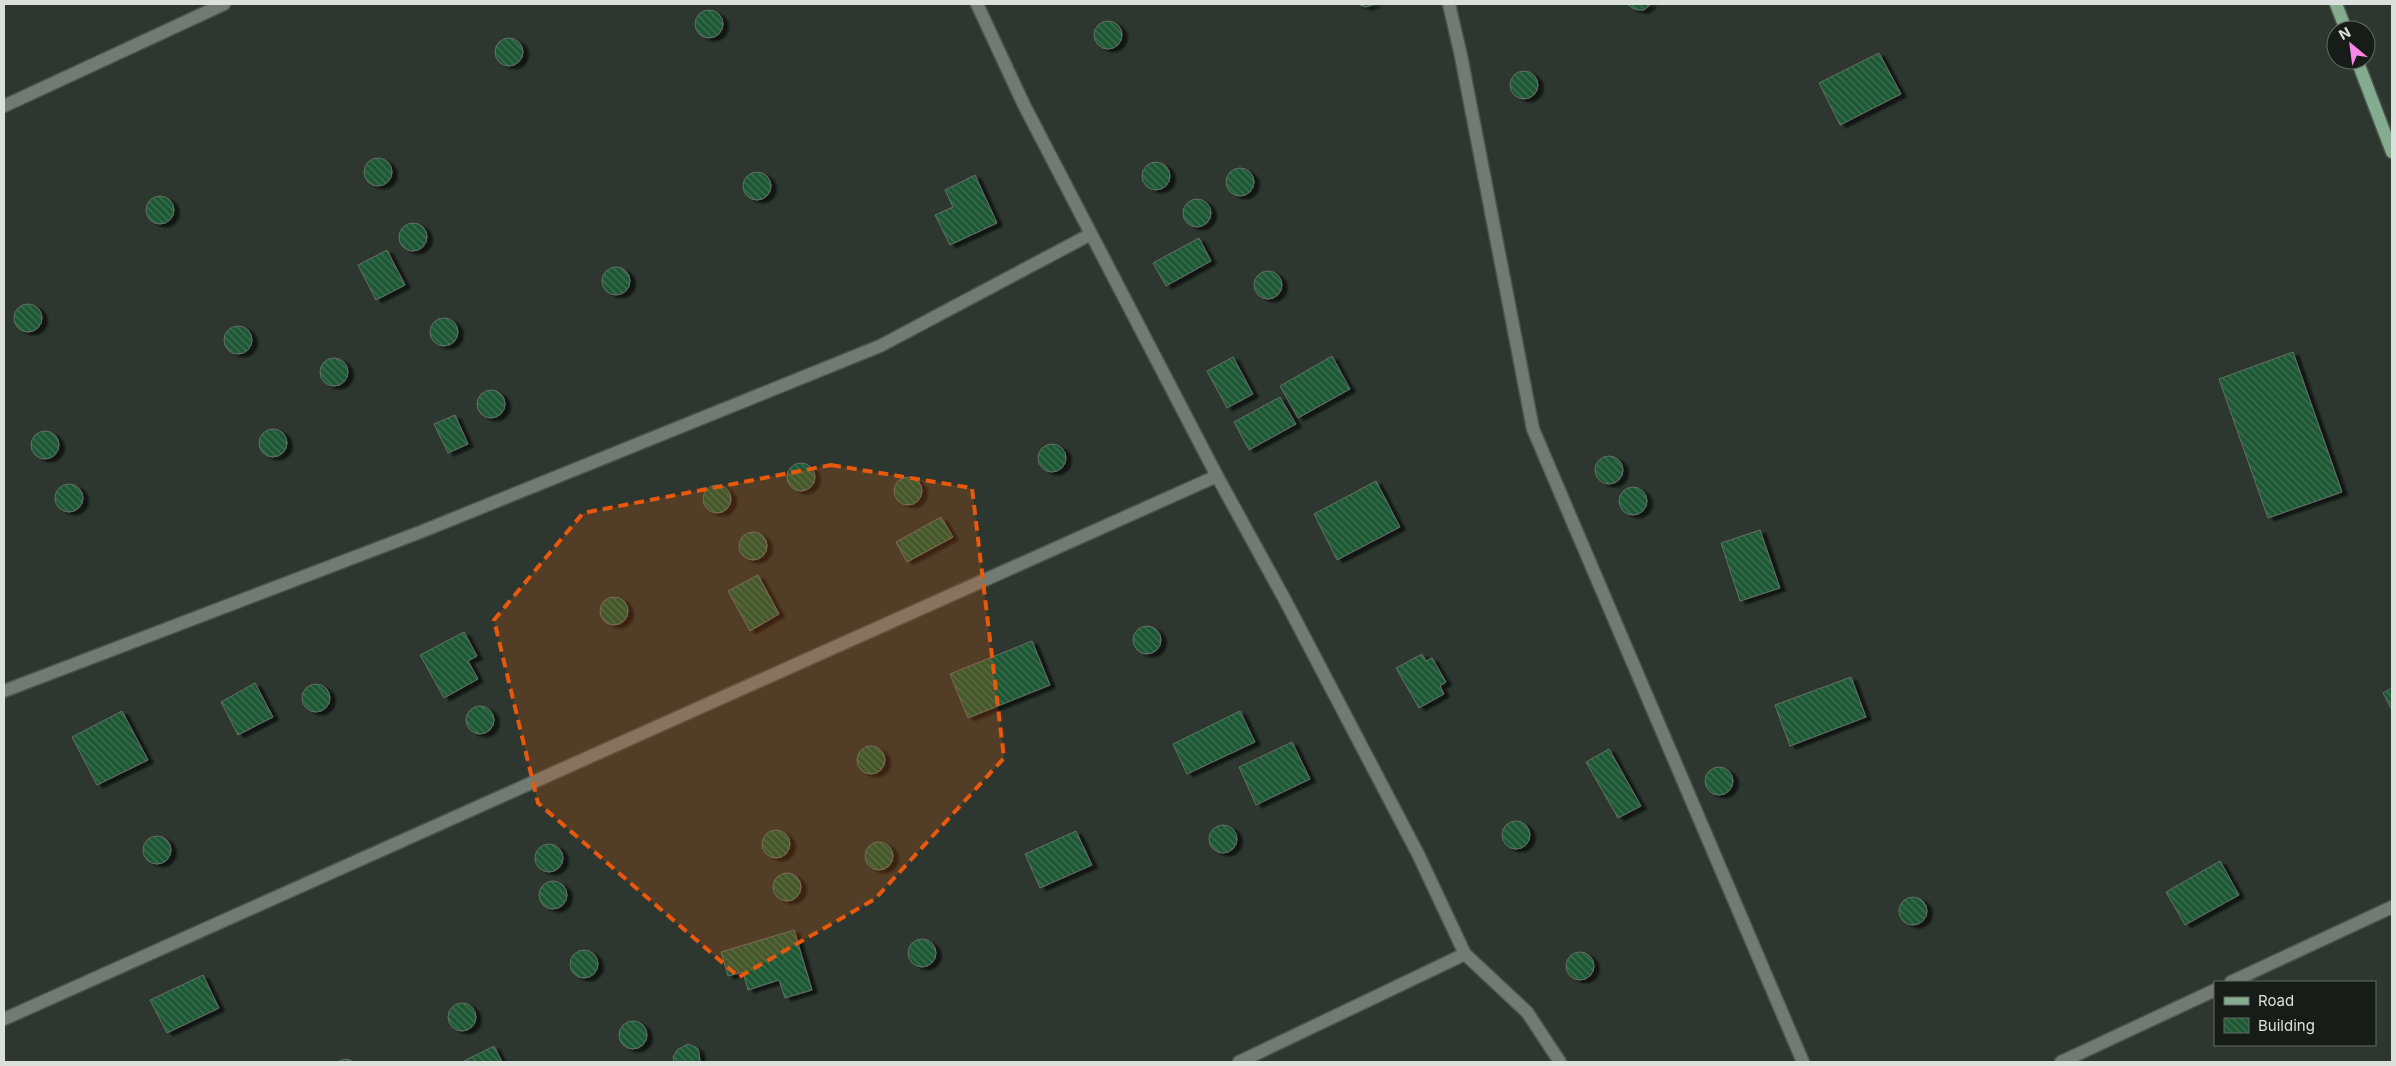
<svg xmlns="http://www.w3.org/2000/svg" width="2396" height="1066" viewBox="0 0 2396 1066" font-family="Inter,sans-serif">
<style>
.building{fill:url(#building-back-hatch);stroke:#666f68;filter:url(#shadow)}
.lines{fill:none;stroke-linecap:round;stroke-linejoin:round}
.minor-casing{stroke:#4c544e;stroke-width:15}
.major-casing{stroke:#4c544e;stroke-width:15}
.minor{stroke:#717b73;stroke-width:12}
.major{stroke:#84ad8f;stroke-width:12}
.marked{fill:#e8590c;fill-opacity:0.2;stroke:#e8590c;stroke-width:4;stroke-dasharray:10 6;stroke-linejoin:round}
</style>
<defs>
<pattern id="building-back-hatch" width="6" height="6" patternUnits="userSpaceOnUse" patternTransform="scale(1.25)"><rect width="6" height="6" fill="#1f5935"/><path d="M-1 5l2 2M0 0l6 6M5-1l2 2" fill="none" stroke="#3f7152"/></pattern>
<filter id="shadow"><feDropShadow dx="5.5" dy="3" stdDeviation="1" flood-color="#0009"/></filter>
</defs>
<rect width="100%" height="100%" fill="#2d362f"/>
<path class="building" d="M1357,4H1375L1366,7Z
M1627,4H1651L1644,10H1639L1634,9Z
M695 24a14 14 0 1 1 28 0a14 14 0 1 1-28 0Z
M1094 35a14 14 0 1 1 28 0a14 14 0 1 1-28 0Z
M495 52a14 14 0 1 1 28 0a14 14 0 1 1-28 0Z
M1879,53L1901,94L1840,125L1819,83Z
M1510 85a14 14 0 1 1 28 0a14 14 0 1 1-28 0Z
M364 172a14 14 0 1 1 28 0a14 14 0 1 1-28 0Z
M1142 176a14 14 0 1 1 28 0a14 14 0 1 1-28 0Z
M1226 182a14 14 0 1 1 28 0a14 14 0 1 1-28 0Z
M743 186a14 14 0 1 1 28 0a14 14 0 1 1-28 0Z
M975,175L997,223L950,245L935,215L953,207L945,190Z
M146 210a14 14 0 1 1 28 0a14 14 0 1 1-28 0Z
M1183 213a14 14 0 1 1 28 0a14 14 0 1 1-28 0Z
M399 237a14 14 0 1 1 28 0a14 14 0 1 1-28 0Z
M1199,238L1211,261L1166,286L1153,263Z
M387,250L405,285L376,300L358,265Z
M602 281a14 14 0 1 1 28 0a14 14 0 1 1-28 0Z
M1254 285a14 14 0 1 1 28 0a14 14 0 1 1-28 0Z
M14 318a14 14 0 1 1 28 0a14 14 0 1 1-28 0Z
M430 332a14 14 0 1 1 28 0a14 14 0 1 1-28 0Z
M224 340a14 14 0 1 1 28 0a14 14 0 1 1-28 0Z
M2293,352L2342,492L2268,518L2219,379Z
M1332,356L1350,389L1298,418L1280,386Z
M1233,357L1253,394L1227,408L1207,371Z
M320 372a14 14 0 1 1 28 0a14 14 0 1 1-28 0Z
M477 404a14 14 0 1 1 28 0a14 14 0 1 1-28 0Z
M1280,397L1296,424L1249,450L1234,422Z
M455,415L468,444L448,453L434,424Z
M259 443a14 14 0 1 1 28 0a14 14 0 1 1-28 0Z
M31 445a14 14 0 1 1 28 0a14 14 0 1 1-28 0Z
M1038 458a14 14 0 1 1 28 0a14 14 0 1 1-28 0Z
M1595 470a14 14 0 1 1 28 0a14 14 0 1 1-28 0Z
M787 477a14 14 0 1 1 28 0a14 14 0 1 1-28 0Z
M894 491a14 14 0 1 1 28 0a14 14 0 1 1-28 0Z
M1376,481L1400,527L1337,560L1314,514Z
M55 498a14 14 0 1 1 28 0a14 14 0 1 1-28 0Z
M703 499a14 14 0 1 1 28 0a14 14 0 1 1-28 0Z
M1619 501a14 14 0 1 1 28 0a14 14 0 1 1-28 0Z
M941,517L953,537L907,562L896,542Z
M1760,530L1780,588L1740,601L1721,543Z
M739 546a14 14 0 1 1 28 0a14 14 0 1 1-28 0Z
M758,575L779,614L750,631L728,591Z
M600 611a14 14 0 1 1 28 0a14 14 0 1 1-28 0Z
M1133 640a14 14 0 1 1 28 0a14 14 0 1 1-28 0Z
M464,632L477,656L468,661L478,679L444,698L420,655Z
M1032,641L1050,685L968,718L950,674Z
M1422,654L1426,661L1432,658L1446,682L1440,686L1444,694L1419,708L1396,668Z
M1851,677L1866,717L1790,746L1775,705Z
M255,683L273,717L238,735L221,702Z
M302 698a14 14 0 1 1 28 0a14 14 0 1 1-28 0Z
M2392,688V710L2383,693Z
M466 720a14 14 0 1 1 28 0a14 14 0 1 1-28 0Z
M122,711L148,760L97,785L72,737Z
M1240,711L1255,742L1187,774L1173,744Z
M1292,742L1310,779L1256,805L1239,767Z
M857 760a14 14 0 1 1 28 0a14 14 0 1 1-28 0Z
M1609,749L1641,806L1618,818L1586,762Z
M1705 781a14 14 0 1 1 28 0a14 14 0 1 1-28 0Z
M1502 835a14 14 0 1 1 28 0a14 14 0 1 1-28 0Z
M1209 839a14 14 0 1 1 28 0a14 14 0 1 1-28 0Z
M762 844a14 14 0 1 1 28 0a14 14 0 1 1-28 0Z
M1076,831L1092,865L1040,888L1025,854Z
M143 850a14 14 0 1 1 28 0a14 14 0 1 1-28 0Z
M865 856a14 14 0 1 1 28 0a14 14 0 1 1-28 0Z
M535 858a14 14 0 1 1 28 0a14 14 0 1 1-28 0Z
M2220,861L2239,895L2185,925L2166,892Z
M773 887a14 14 0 1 1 28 0a14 14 0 1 1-28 0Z
M539 895a14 14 0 1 1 28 0a14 14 0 1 1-28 0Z
M1899 911a14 14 0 1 1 28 0a14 14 0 1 1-28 0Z
M794,930L812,990L785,998L779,980L748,990L743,972L728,976L721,952Z
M908 953a14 14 0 1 1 28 0a14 14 0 1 1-28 0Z
M570 964a14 14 0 1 1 28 0a14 14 0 1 1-28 0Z
M1566 966a14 14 0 1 1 28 0a14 14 0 1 1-28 0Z
M203,975L219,1008L167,1033L150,1000Z
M448 1017a14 14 0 1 1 28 0a14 14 0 1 1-28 0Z
M619 1035a14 14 0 1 1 28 0a14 14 0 1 1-28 0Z
M688,1044L697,1048L699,1052L700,1062H674L673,1057L677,1050Z
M494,1046L502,1062H462Z
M347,1059L354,1062H337L342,1060Z"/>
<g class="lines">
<g class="minor-casing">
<path id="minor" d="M977,4L1024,105L1217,476L1285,600L1418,854L1465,954L1527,1012L1560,1062
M1449,4L1461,56L1533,429L1803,1062
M4,106L224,4
M4,691L423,531L880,346L1091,234
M2231,982L2392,907
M4,1019L1217,476
M1239,1062L1465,954
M2061,1062L2215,990"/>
</g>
<g class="major-casing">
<path id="major" d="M2336,4L2346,30
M2357,60L2392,152"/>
</g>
<use href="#minor" class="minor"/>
<use href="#major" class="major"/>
</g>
<path class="marked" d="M831,465L972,488L1004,758L875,899L739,977L538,803L494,620L583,513Z"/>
<rect width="2396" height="1066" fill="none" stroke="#dbe0dc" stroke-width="10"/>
<rect x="2214" y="981" width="162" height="65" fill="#181c19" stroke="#666a67"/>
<rect x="2224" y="997" width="25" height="8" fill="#84ad8f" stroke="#666a67"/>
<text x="2258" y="1006" font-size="15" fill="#dbe0dc">Road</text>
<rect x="2224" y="1018" width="25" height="15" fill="url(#building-back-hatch)" stroke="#666a67"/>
<text x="2258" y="1031" font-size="15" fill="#dbe0dc">Building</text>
<g transform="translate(2351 45) rotate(331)"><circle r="24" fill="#181c19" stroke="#666a67"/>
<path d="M0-4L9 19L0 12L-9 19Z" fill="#f987e8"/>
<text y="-8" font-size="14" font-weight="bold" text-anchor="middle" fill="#dbe0dc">N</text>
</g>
</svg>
